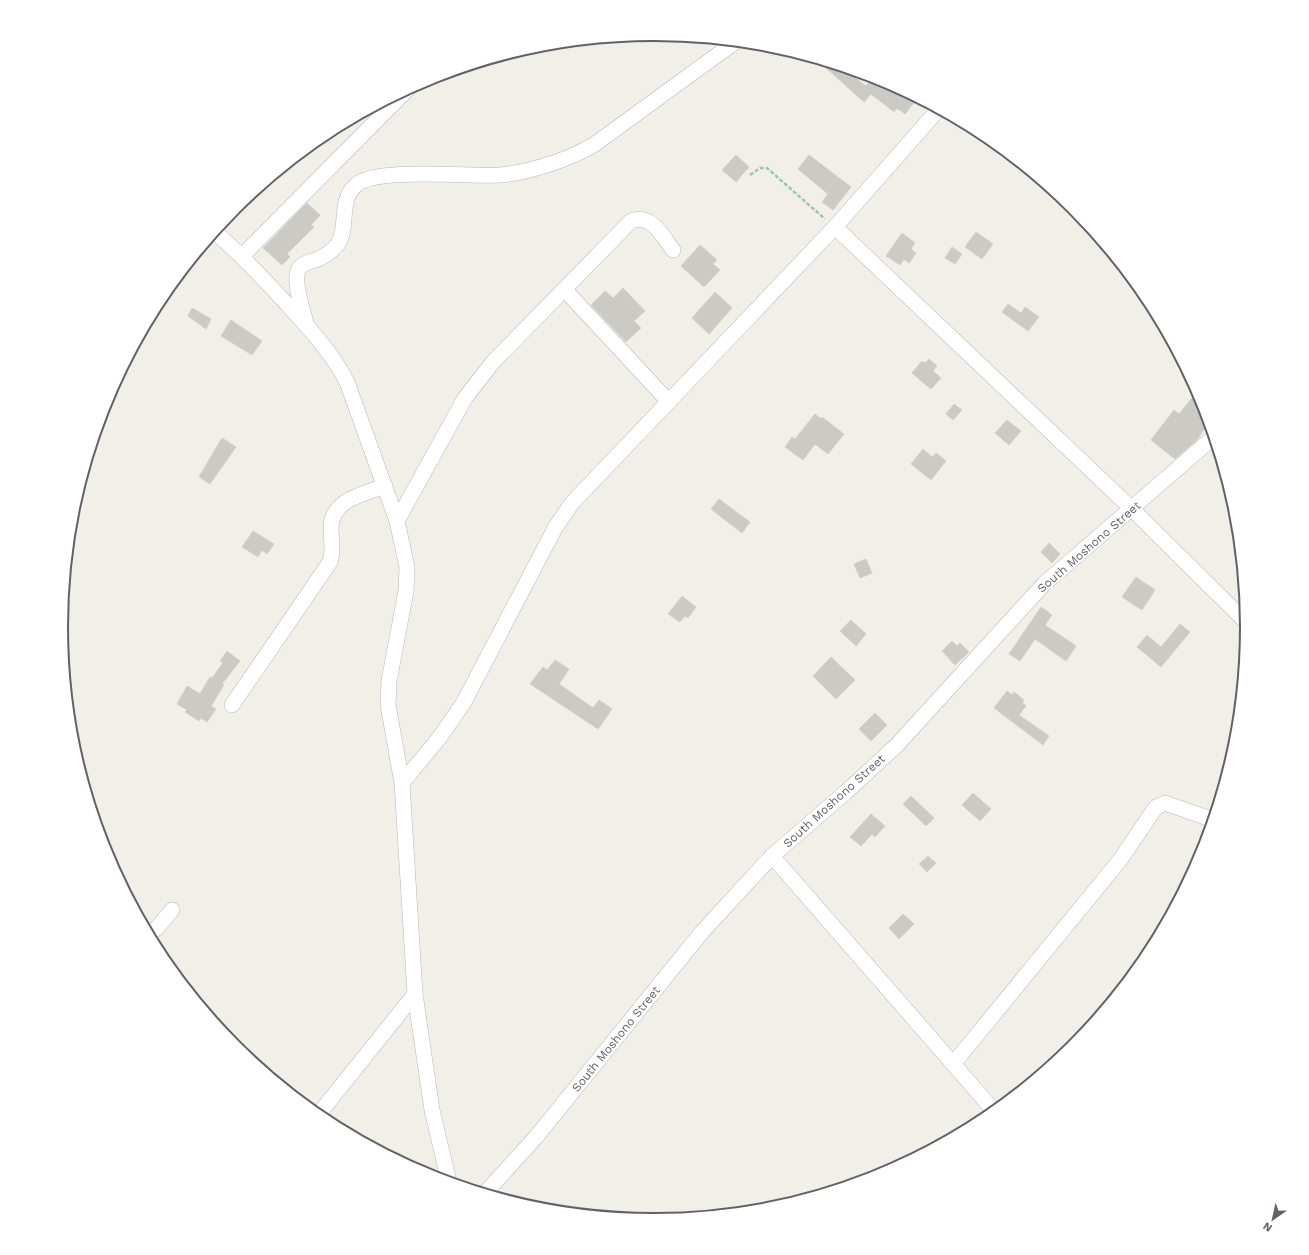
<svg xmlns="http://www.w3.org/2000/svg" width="1309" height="1255" viewBox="0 0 1309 1255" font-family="'Work Sans',sans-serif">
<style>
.building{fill:#cccac5;stroke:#d6d1c6}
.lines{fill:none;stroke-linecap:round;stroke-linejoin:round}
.street-casing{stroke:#b5b8bc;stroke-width:16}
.path{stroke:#9cc7a9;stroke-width:2.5;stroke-dasharray:4 2;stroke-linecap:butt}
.street{stroke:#fff;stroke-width:15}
.labels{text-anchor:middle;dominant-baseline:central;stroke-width:3.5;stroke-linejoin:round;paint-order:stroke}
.street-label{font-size:12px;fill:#5f6368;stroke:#fff}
.rim{fill:none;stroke:#5f6368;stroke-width:2}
</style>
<rect width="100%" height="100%" fill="#f1efe8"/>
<path class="building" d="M816,59L841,67L866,86L873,77L882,79L905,92L916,100L905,114L897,108L894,112L871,94L864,102Z
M736,155L749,167L736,182L722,170Z
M809,155L851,187L833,210L822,202L828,194L798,169Z
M307,203L320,215L311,225L314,227L287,254L290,257L282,265L263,248Z
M976,232L993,244L982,259L965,247Z
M902,233L915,243L911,249L916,253L909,263L904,259L900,265L886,256Z
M700,245L717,260L713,264L720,270L704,287L681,266Z
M952,247L962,254L955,264L945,258Z
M623,288L645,311L634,321L641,328L626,342L591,305L605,291L613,298Z
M715,292L732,308L709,334L692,318Z
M1008,304L1021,313L1025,307L1039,317L1028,331L1002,312Z
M192,308L211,319L206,329L188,316Z
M231,320L262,341L252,355L221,336Z
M929,359L937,366L933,371L941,378L931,389L912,373L922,361L925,363Z
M1196,393L1203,401L1211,429L1207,431L1204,429L1198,439L1175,459L1151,440L1174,410L1179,414Z
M954,404L962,410L953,420L946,414Z
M815,414L821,419L822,417L844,434L828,454L815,444L803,460L785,447L792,437L795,439Z
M1007,420L1021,431L1009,445L995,433Z
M222,438L236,447L210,484L199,477Z
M923,449L932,457L936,453L946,461L931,480L911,464Z
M719,499L750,522L742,533L711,509Z
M253,531L274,544L267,554L262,550L258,557L242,547Z
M1049,543L1060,554L1052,563L1041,552Z
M866,559L872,573L860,578L854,564Z
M1136,577L1155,590L1142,610L1122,597Z
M682,596L696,607L688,618L685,616L680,622L668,614Z
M1041,607L1052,615L1045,625L1076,646L1066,661L1035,639L1020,661L1009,654Z
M851,620L866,634L856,646L840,631Z
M1180,624L1190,632L1161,667L1137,647L1147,635L1161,647Z
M952,641L957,646L960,643L969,652L955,665L942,651Z
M227,651L240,661L222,684L224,685L211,706L216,709L207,722L201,718L199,721L185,712L187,710L177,704L187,686L200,694L210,677L212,678L223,663L220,661Z
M831,657L855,680L836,699L813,676Z
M555,660L569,669L559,684L593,708L599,700L612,709L598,729L530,684L543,667L547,670Z
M1007,691L1012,695L1014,692L1024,700L1022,703L1026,706L1019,715L1049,736L1043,745L994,708Z
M875,713L887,725L871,741L859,729Z
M973,793L991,809L980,821L962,805Z
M911,796L934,818L926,826L903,804Z
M871,814L885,826L875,837L872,834L861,846L850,837Z
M928,856L936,863L927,872L919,864Z
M903,914L914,924L899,939L889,928Z"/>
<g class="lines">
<g class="street-casing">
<path id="street" d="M835,227L1132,509L1248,624
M215,232C240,254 262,277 285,302C308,327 331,351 347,382L397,521L407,567L406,591L389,681L388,705L402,783L415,994L432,1110L449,1182
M242,256L408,89
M565,290L669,402
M306,323C303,310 291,277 300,267C304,263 311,261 316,260C325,256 332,252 338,244C349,226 338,201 356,185C376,167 470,177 500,175C528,173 571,159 595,144L735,42
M397,521L465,398L493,362L631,221C652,213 663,237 673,250
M232,705L330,562C334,551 331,540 331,528C331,500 363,494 385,486
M402,783L440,737L464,702L555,528L572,503L835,227L938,110
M772,856L995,1112
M148,934L157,928L172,910
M954,1063L1120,860L1156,807L1165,803L1205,817L1213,822
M318,1115L415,994
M485,1193L536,1137L702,932L772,856L846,792L896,746L1044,584L1214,437"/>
</g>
<path class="path" d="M750,175L760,168H767L825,219"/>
<use href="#street" class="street"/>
</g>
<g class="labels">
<g class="street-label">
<text transform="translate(1089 547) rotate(-41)">South Moshono Street</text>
<text transform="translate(834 801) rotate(-42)">South Moshono Street</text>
<text transform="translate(616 1039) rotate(-51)">South Moshono Street</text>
</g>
</g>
<path d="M0 0H1309V1255H0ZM68 627a586 586 0 1 1 1172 0a586 586 0 1 1-1172 0Z" fill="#fff" fill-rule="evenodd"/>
<path class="rim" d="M68 627a586 586 0 1 1 1172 0a586 586 0 1 1-1172 0Z"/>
<g transform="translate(1273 1219) rotate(214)" stroke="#ffffff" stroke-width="3" paint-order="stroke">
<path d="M0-3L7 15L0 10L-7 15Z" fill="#5f6368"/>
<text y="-6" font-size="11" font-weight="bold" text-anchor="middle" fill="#5f6368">N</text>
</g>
</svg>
